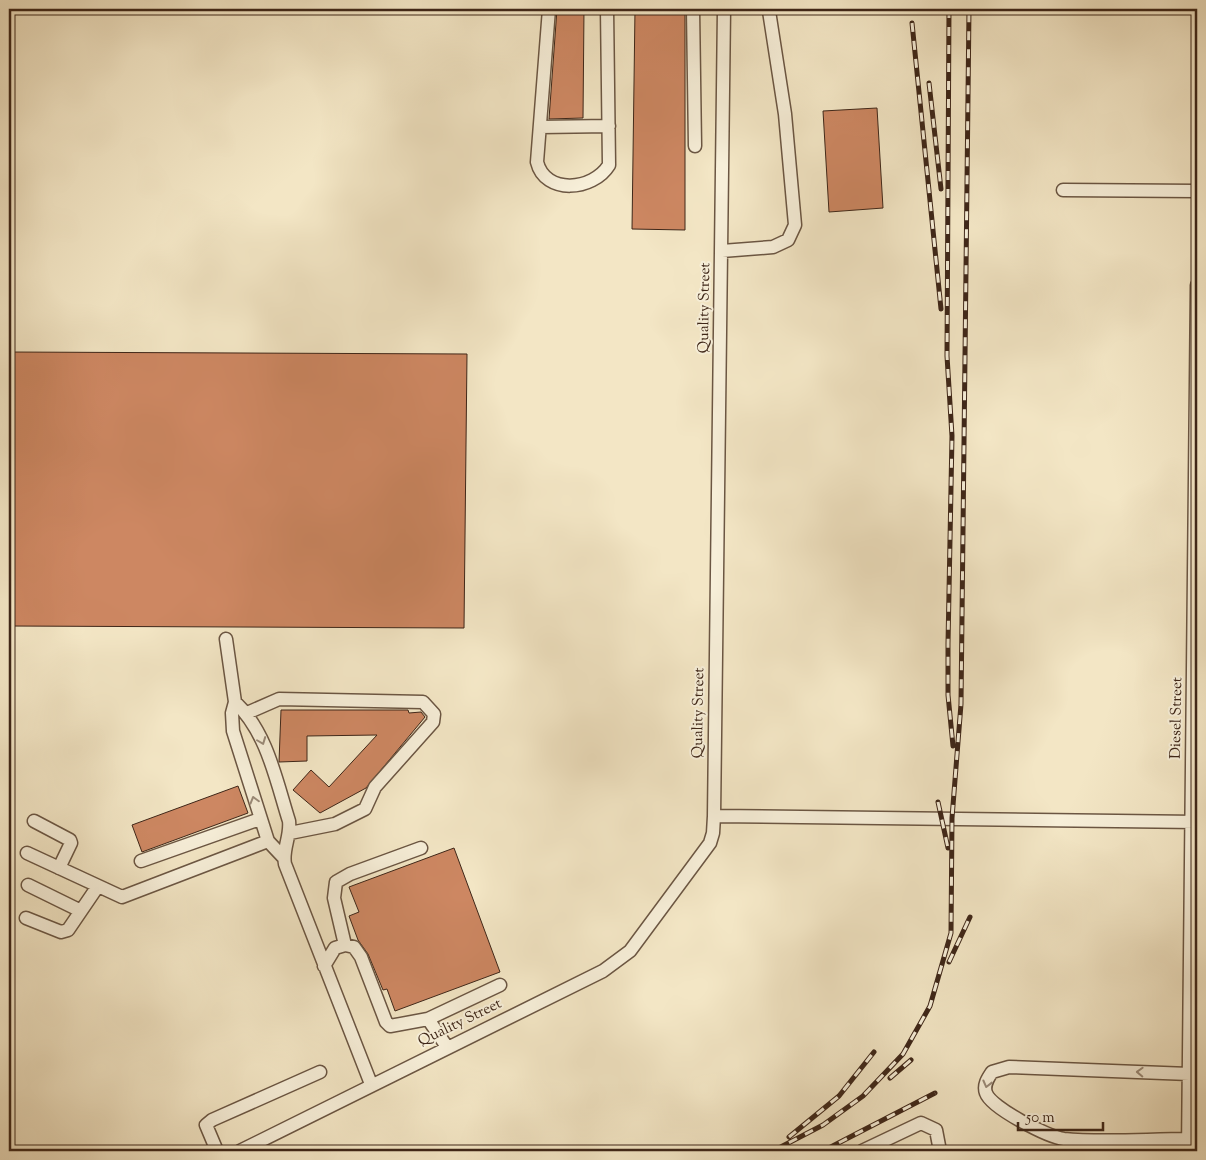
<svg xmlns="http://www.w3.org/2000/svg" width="1206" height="1160" viewBox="0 0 1206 1160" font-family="'Sorts Mill Goudy',serif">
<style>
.building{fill:#cd8762;stroke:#3e2618}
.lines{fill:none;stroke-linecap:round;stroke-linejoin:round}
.minor-casing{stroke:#6b5643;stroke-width:15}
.minor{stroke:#f7efd9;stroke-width:12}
.rail-casing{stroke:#3e2618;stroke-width:5}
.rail{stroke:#f7efd9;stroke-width:3;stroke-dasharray:9;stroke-linecap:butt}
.oneway{stroke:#9a8a78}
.labels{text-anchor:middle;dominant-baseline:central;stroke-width:4;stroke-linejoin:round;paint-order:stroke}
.street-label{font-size:15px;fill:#3e2618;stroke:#f7efd9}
</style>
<rect width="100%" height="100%" fill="#f3e6c5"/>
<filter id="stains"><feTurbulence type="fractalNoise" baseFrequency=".004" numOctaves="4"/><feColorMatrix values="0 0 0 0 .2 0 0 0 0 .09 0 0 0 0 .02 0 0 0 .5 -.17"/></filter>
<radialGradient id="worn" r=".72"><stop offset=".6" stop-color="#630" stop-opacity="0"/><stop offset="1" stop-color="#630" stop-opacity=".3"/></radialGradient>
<path class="building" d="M557,9H584L583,118L549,119Z
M635,9H685V230L632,229Z
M877,108L883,208L829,212L823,111Z
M9,352L467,354L464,628L9,626Z
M281,710H408L409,713L421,712L425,717L366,788L320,813L293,790L311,770L329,787L377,735L307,736V761L279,762Z
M238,786L248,813L142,852L132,825Z
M454,848L500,972L395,1011L387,989L383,990L368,954L358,940L349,916L359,912L349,887Z"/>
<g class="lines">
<g class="minor-casing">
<path id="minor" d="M549,9L537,162C545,195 593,191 609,165L607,9
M693,9L695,146
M540,127L609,126
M1063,190L1197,191
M722,251L773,247L788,240L795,225L785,114L769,11
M226,639L235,702L232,713L233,731L268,841L284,858
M235,702C267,732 276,780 289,821C291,836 282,850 285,864L371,1084
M247,713L279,699L423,702L434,714L433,722L375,787L365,809L335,824L290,833
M714,816L1197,822
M34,821L70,840L71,843L59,868
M27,853L122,897L268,841
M141,861L260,819
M28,885L81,911
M26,918L61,932L68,930L98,886
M345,945L334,898L336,882L350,874L421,848
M324,966L335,948L345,945L354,947L361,957L386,1022L390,1026L428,1019L447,1047
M428,1019L500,985
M1188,1139C1148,1139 1103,1143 1064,1139C1048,1137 991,1108 986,1093C983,1085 988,1078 992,1072L1009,1067L1189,1074
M217,1151L206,1125L212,1120L320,1072
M240,1151L603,971L630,951L710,843L713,833L714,816L724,9
M862,1151L921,1123L936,1130L940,1151
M1188,1151L1197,285"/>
</g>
<use href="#minor" class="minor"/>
<g class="rail-casing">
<path id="rail" d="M949,9L947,356L952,436L948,644V695L953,746
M912,23L941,309
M929,83L941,189
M938,802L948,848
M949,962L970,917
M890,1078L911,1060
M789,1137L839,1096L874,1052
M773,1151L823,1125L863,1096L903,1054L930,1006L951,933L952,818L961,704L969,9
M823,1151L935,1093"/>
</g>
<use href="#rail" class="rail"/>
</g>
<defs><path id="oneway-chevron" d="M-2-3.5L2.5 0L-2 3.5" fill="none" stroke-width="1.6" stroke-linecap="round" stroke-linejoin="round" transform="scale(1.25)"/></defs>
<g class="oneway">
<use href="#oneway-chevron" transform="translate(262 741) rotate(69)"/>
<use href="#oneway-chevron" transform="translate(254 800) rotate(-106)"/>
<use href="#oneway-chevron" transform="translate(1140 1072) rotate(-178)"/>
<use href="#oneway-chevron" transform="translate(987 1084) rotate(104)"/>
</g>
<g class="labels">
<g class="street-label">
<text transform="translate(705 308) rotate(-89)">Quality Street</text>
<text transform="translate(699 713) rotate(-89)">Quality Street</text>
<text transform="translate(1177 718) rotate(-89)">Diesel Street</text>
<text transform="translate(460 1023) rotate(-26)">Quality Street</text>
</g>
</g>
<rect width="1206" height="1160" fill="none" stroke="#f3e6c5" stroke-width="30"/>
<rect x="10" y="10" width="1186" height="1140" fill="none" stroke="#3e2618" stroke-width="2.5"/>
<rect x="15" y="15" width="1176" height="1130" fill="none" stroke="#3e2618"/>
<path d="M1018 1122v8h85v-8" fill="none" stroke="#3e2618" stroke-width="2.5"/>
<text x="1026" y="1122" font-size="15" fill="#3e2618" stroke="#f7efd9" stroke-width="4" paint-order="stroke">50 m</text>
<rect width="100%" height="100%" filter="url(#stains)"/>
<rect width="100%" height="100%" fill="url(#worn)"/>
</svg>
